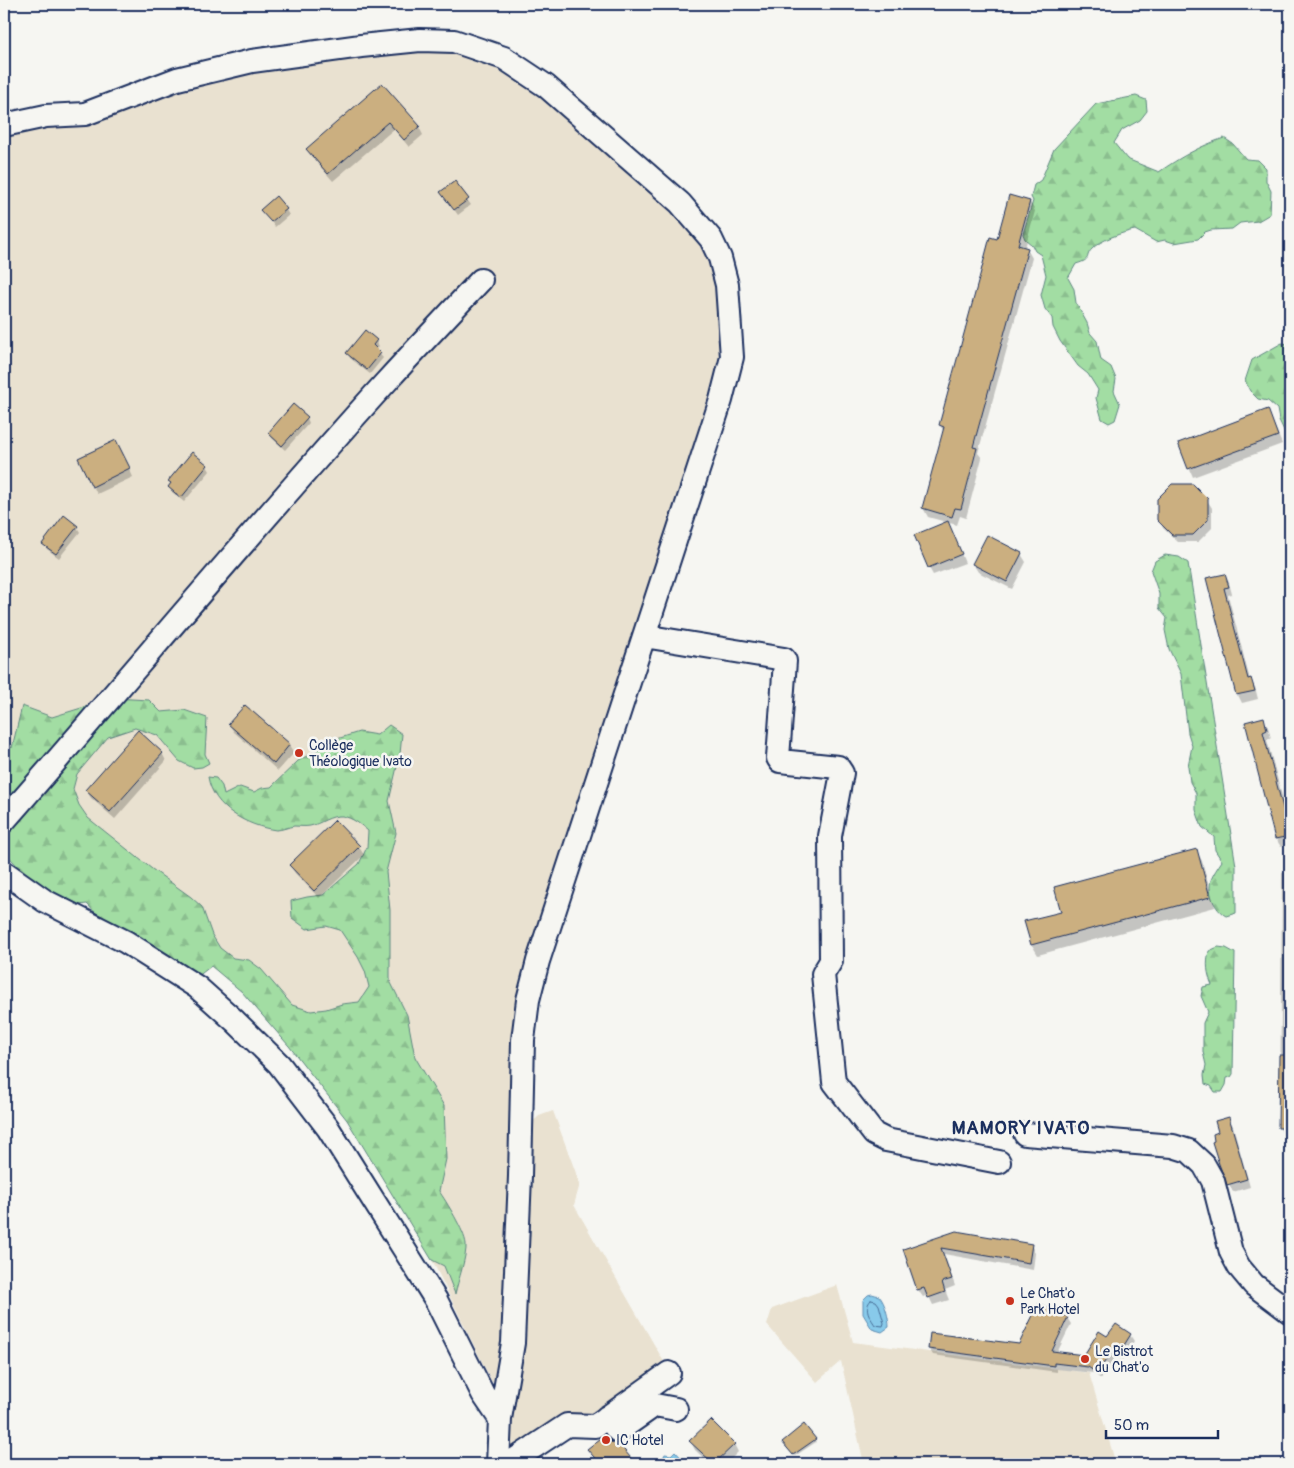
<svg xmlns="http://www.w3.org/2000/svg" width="1294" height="1468" viewBox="0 0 1294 1468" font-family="Pangolin,sans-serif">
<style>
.built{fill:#e9e1d0}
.forest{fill:url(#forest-firs);stroke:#5e8680}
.water{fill:#88caea;stroke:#5c8cb2}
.shadow{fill:#0003}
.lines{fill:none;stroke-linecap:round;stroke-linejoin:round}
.shore{stroke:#476d96;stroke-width:1}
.building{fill:#cbaf80;stroke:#1b2f5e}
.minor-casing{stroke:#1b2f5e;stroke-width:26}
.minor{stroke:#f6f6f2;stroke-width:22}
.poi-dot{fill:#c8321e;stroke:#f6f6f2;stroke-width:2}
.labels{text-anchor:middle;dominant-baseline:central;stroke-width:5;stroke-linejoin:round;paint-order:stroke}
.poi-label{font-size:14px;fill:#1b2f5e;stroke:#f6f6f2;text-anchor:start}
.district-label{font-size:19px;font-weight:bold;letter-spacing:1px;fill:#1b2f5e;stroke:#f6f6f2}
</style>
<defs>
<pattern id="forest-firs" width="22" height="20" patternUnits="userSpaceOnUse" patternTransform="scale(1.25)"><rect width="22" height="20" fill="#a2dda3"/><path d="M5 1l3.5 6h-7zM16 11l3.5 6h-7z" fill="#8bbe8f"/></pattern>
</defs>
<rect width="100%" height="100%" fill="#f6f6f2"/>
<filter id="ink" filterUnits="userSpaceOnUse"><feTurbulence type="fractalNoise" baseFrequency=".02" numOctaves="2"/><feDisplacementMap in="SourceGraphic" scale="10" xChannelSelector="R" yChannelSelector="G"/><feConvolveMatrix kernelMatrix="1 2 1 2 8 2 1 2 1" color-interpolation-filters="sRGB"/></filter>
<g filter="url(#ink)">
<path class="built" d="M454,47L500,65L541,92L579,131L676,210L704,243L714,262L726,352L699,448L613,693L530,959L528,1126L539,1116L553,1111L580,1184L574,1205L667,1367L599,1413L564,1417L513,1451L506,1448L500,1383L492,1382L432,1260L347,1120L289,1046L242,992L211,966L4,812V132L179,84L253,68Z
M837,1285L853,1342L1089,1373L1116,1464H864L841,1361L817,1382L767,1325L772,1309Z"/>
<path class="forest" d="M1136,96L1146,100L1147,111L1140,120L1122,130L1114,143L1127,159L1159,172C1179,158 1200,146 1224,138L1233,144L1246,159L1258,160L1266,168V181L1271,191L1270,214L1258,221L1240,223L1232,229L1211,230L1205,232L1198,239L1174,243L1165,240L1156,242L1135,230C1123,232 1100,240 1092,249C1084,257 1093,259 1076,264L1068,278L1074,289L1076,303L1087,323L1090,333L1097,341L1101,360L1111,367L1116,379L1114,391L1120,404L1115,420L1109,423L1102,419L1096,398L1098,390L1088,374L1078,366L1060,341L1053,327L1052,318L1045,309L1041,295L1046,275L1041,255L1035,251L1032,245L1025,239L1023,234L1033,201L1031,197L1034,185L1041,180L1054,149L1096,104Z
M1282,343L1290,344V443L1279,420L1277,409L1268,401L1258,399L1250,391L1245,381L1252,360Z
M1165,555L1179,557L1188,563L1236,866V913L1226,916C1215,910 1207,893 1211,880C1213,874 1218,867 1222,861L1215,850L1214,837L1202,827L1196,810V793L1190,782L1188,766L1192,746L1188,733L1181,674L1169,649L1165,630L1167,618L1159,608V594L1151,571L1155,561Z
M114,698L149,700L161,712L184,710L207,718L205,754L209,763L202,767L193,768L179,761L157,735L135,728L108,737L77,774L73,789L79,805L88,818L152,869L191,897L202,907L212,935L220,948L233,958L249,960L261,969L292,1005L311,1011L326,1009L342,1004L359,1002L369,987L365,971L358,957L340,930L326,926L307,929L292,918L291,901L307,897L323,895L359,864L367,847L368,831C360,824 353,818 342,816C331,815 320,824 310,826C305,827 299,826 294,826C288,827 282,830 276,830C247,826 213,808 208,777L216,778L222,786L224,795L240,787L254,792L262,788L271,787L298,761L337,739L359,732L377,735L389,725L402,734L400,754L389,801L396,833L386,872L390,910V981L407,1015L415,1057L444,1106L446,1159L439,1191C446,1201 465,1232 466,1244C467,1256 458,1281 455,1294L444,1266L432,1260L347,1120L289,1046L242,992L211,966L197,977L175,967L160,949L142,942L125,929L102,920L87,904L71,906L35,886L4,851V737L12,748L22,706L52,717Z
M1218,947L1226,948L1235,953L1233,1074L1231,1077L1227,1078L1226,1085L1222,1092H1215L1211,1086L1205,1084L1204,1075L1206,1065L1203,1052V1023L1208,1012L1201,996L1203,987L1212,985C1207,973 1206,964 1209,951Z"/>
<path class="water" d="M872,1294L879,1296C885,1302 889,1319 889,1327L882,1332L872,1329L863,1314V1300L868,1295Z
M675,1451L687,1464C678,1464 668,1466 663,1458L665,1454L671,1455Z"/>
<path class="shadow" d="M382,84L419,127L423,135L409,147L394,129L333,181L312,157L307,149Z
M454,182L471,205L458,215L445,197Z
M1030,202L1035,211L1025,248L1027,249L1032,258L978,453L982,458L966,518L960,516L957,525L928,517L923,508L944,432L940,425L998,241Z
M262,210H286L289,215L275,227Z
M376,341L379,346L376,350L383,358L370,374L350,358L348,353Z
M1268,411L1282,444L1193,477L1179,444Z
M307,418L309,423L285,450L272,438L269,433Z
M120,449L133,477L97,494L93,486Z
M207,466L210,471L184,502L172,492L169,487L171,484L170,482Z
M1207,500L1212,508V528L1198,542H1178L1163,528L1159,519Z
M948,523L965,563L933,575L929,568Z
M77,527L80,532L59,558L47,549L44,544Z
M1021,554L1026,562L1012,589L978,572L973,564Z
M1225,575L1229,583L1232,594L1228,595L1250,680L1255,687L1258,699L1242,703L1238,695L1207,579Z
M245,707L289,745L294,753L278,771L234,732L229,724Z
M1263,719L1268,727L1271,738L1267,740L1290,825V844L1281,847L1276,839L1246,723Z
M162,753L166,761L115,819L91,798L86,790Z
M359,847L364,855L319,898L295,873L290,865Z
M1196,850L1202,861L1215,907L1038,955L1032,945Z
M1282,872H1290V1136H1284L1280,1128Z
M1228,1118L1233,1126L1250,1187L1233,1192L1229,1184L1220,1133Z
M956,1233L1031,1245L1035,1253L1033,1270L944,1254L955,1286L945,1290L949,1300L933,1305L928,1295L923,1297L918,1290L905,1250Z
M1067,1318L1071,1324L1057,1353L1084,1356L1108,1338L1116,1326L1130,1335L1134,1341L1122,1360L1116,1356L1101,1379L1093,1373L1057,1369V1372L933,1355L929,1349L1020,1345Z
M804,1426L816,1442L795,1456L785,1444Z
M691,1442L734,1444L738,1452L726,1464H710L695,1450Z
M618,1445L635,1464H599L589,1449Z"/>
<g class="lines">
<path class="shore" d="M871,1300L876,1301L879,1305L884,1323L883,1326L875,1325C870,1317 863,1308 871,1300Z"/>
</g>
<path class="building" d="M382,83L420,126L404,140L388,122L328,174L306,149Z
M455,181L469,199L454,210L440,192Z
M1009,195L1030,201L1018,245L1028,248L973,447L977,448L961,509L955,508L952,517L922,508L944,427L939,425L980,275L990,237L997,239Z
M276,196L287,209L271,222L260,210Z
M365,330L377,340L373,345L381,353L367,370L346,353Z
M293,404L308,417L282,446L268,433Z
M1268,409L1278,436L1188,469L1178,443Z
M116,440L130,468L92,487L78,458Z
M192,452L208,465L181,498L168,487L171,483L168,481Z
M1172,484H1193L1208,499V520L1193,535H1172L1157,520V499Z
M64,515L78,526L56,554L42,544Z
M948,521L962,554L928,568L914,535Z
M987,535L1022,553L1007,582L972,564Z
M1225,574L1229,587L1224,588L1248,679L1251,678L1255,691L1236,695L1206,578Z
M245,705L290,744L274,764L228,724Z
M1264,717L1267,730L1263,732L1287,823L1290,822V836L1275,839L1245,722Z
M138,730L163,753L110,812L85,790Z
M335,820L360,846L314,891L289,865Z
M1197,849L1210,897L1031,945L1024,921L1061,912L1054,887Z
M1279,1055H1290V1128H1278Z
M1229,1117L1247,1179L1227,1185L1219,1164L1212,1142L1214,1141L1213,1134L1218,1132L1215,1121Z
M956,1231L1032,1244L1029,1263L941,1248L952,1279L942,1282L945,1292L928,1298L924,1288L917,1290L903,1249Z
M1039,1303L1068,1317L1052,1351L1084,1355L1099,1331L1107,1336L1116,1324L1131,1334L1118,1355L1112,1351L1097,1373L1088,1367L1054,1363V1366L928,1349L930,1333L1019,1344Z
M711,1420L735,1444L714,1464L689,1441Z
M804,1424L816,1439L793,1455L782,1442Z
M605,1435L612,1443L619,1444L636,1464H600L587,1449Z"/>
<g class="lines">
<g class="minor-casing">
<path id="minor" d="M4,125L46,116L85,114L177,79L252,61L361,46L420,40L454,41L504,58L546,86L680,203L711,239L720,258L727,285L732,357L721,400L538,961L528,1000L523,1040L520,1176L513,1343L500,1419L498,1464
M644,636L784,659L785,661L778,758L780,761L838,767L842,773L830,836L831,961L823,974L834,1082L874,1134L886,1140L999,1162
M4,821C132,675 255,526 386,382C417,348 449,314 481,280
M4,872L45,901L126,942L197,987L235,1021L279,1064L328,1128L436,1300L483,1394L500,1419
M1025,1134L1173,1146L1189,1151L1204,1165L1213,1181L1231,1252L1239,1267L1254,1285L1290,1312
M607,1417L618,1431L655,1405L676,1409
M508,1464L567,1425L595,1426L669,1373"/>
</g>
<use href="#minor" class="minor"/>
</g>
</g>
<g class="poi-dot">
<circle cx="299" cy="753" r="5"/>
<circle cx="1010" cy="1301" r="5"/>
<circle cx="1085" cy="1359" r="5"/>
<circle cx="606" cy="1440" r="5"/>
</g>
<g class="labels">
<g class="poi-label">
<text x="309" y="745">Collège<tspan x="309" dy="16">Théologique Ivato</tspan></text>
<text x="1020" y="1293">Le Chat'o<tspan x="1020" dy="16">Park Hotel</tspan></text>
<text x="1095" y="1351">Le Bistrot<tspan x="1095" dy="16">du Chat'o</tspan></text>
<text x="616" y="1440">IC Hotel</text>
</g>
<g class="district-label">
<text x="1021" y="1128">MAMORY IVATO</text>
</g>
</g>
<rect width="1294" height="1468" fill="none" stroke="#f6f6f2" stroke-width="20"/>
<rect x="10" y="10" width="1274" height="1448" fill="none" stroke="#1b2f5e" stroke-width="2" filter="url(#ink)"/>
<path d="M1106 1430v8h112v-8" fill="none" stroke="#1b2f5e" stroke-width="2.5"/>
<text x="1114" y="1430" font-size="15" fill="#1b2f5e" stroke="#f6f6f2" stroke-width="4" paint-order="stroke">50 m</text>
</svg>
